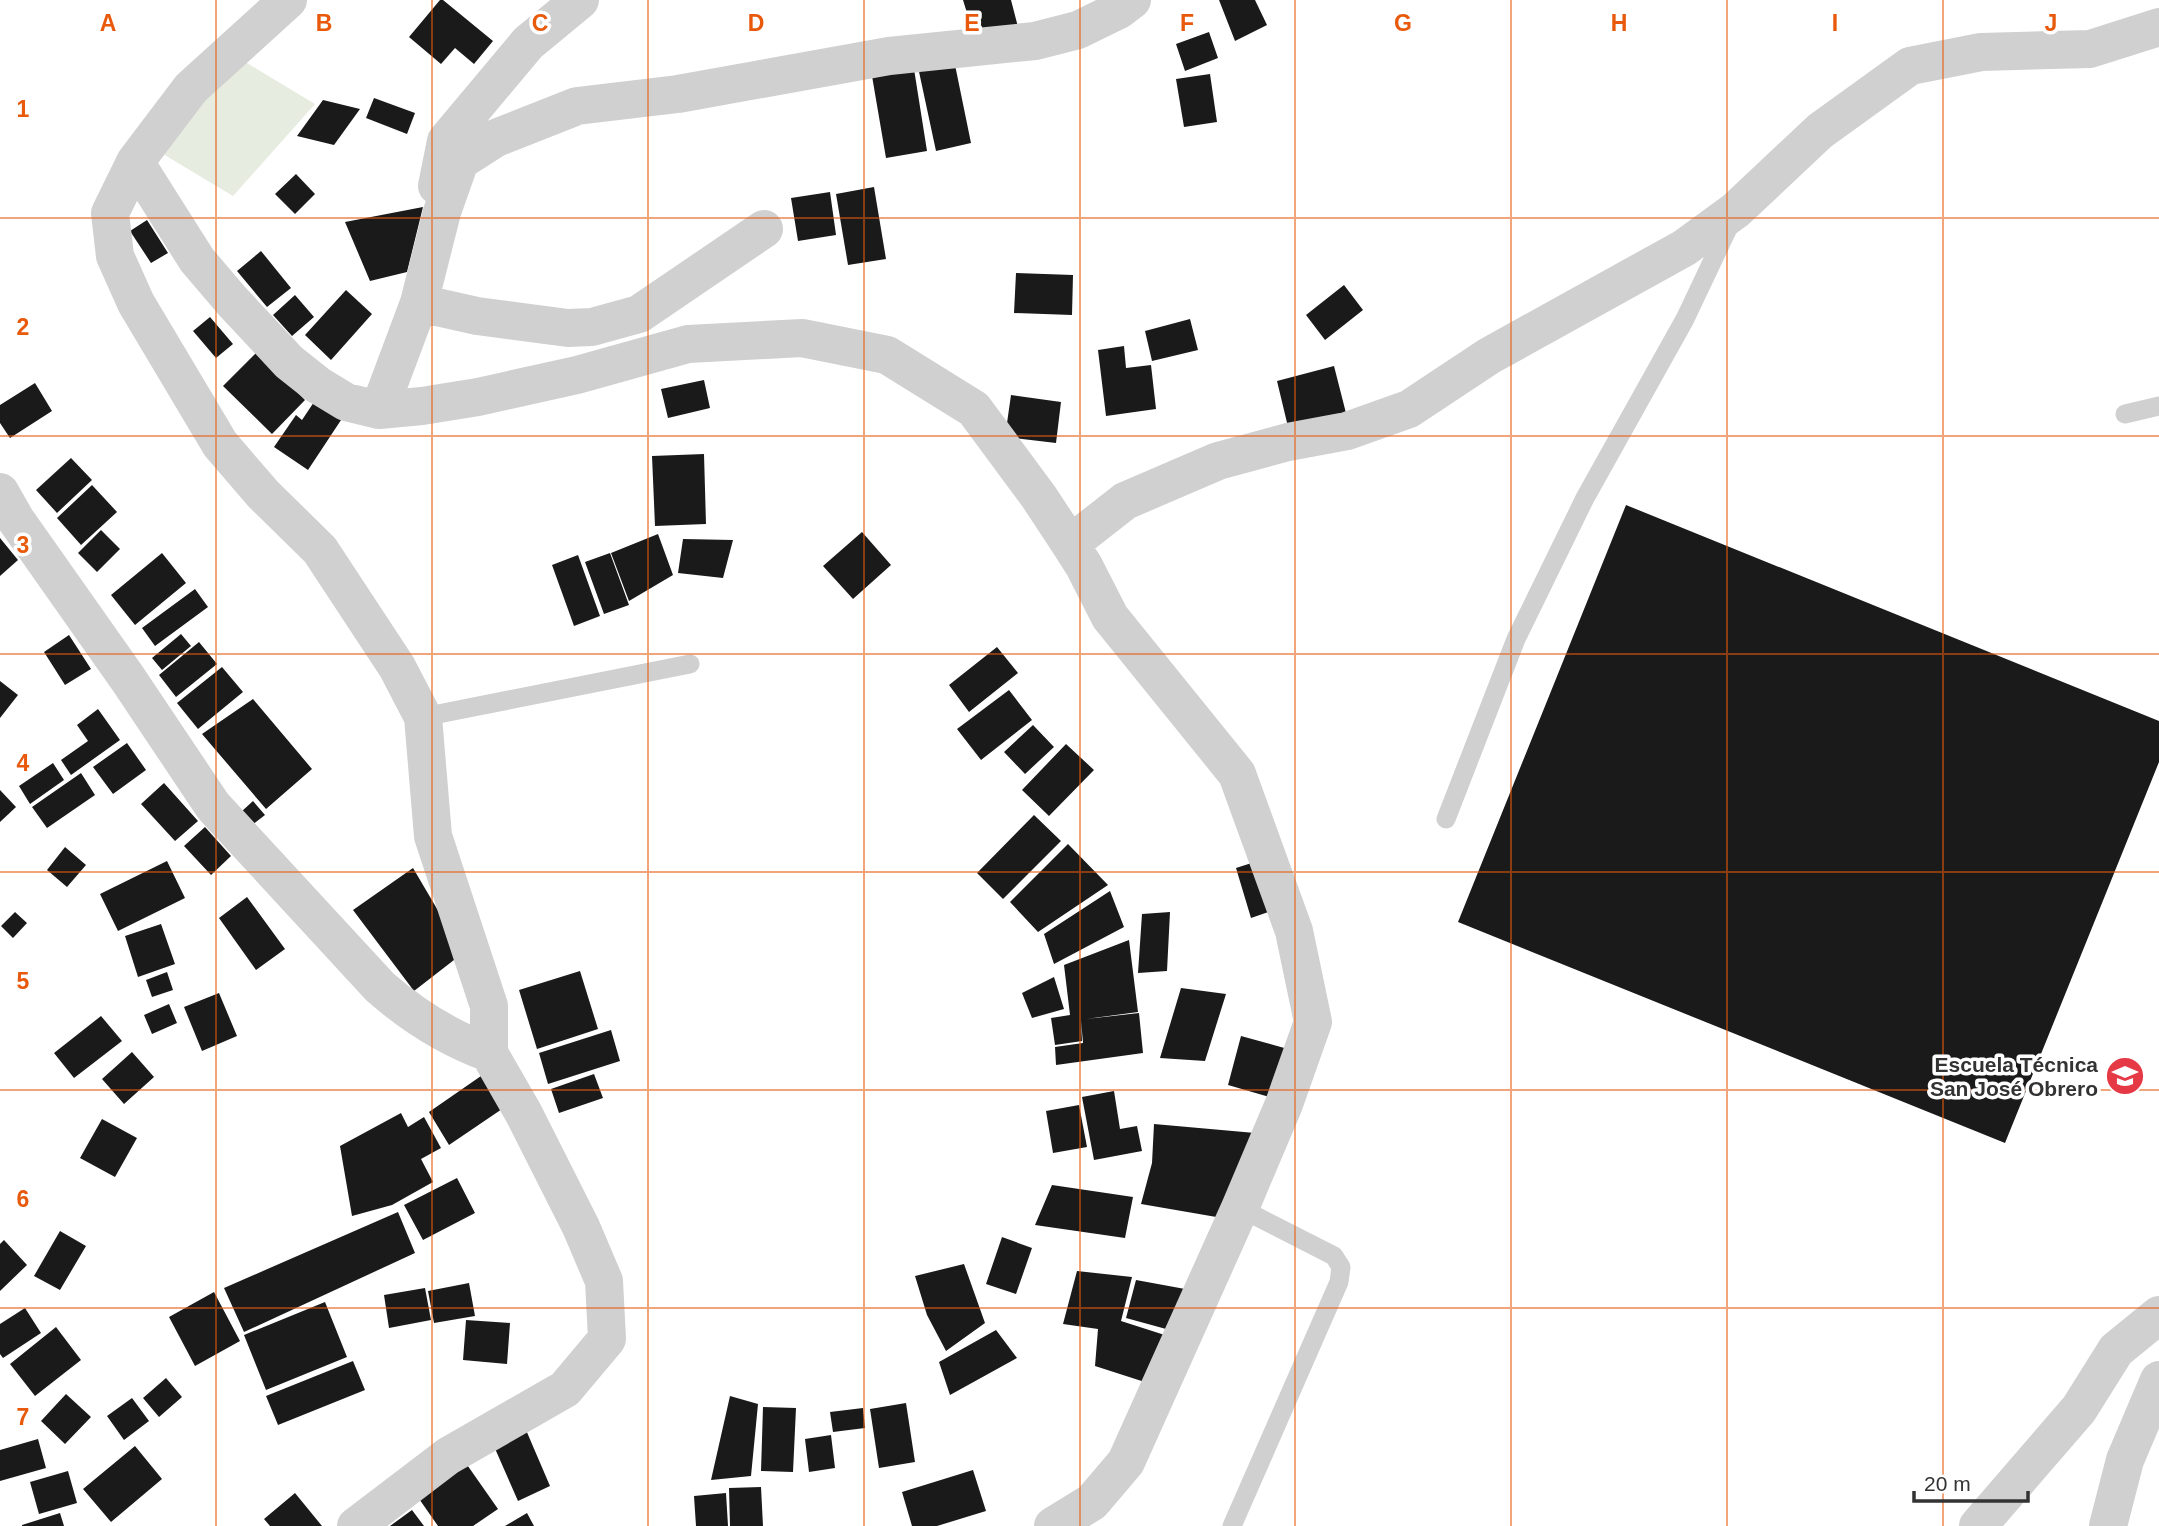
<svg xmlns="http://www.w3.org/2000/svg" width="2159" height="1526" viewBox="0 0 2159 1526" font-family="Arial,sans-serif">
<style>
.green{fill:#e6ecdf}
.building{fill:#1a1a1a}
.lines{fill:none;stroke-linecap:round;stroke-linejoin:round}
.lane{stroke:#d0d0d0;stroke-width:19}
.street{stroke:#d0d0d0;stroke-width:38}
.grid{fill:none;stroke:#e8590c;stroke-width:2;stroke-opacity:0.55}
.labels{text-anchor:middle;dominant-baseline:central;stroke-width:7;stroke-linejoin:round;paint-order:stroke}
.poi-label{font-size:21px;font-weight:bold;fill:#333;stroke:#fff;text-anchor:end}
.grid-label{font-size:23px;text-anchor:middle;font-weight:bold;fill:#e8590c;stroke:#fff;stroke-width:7;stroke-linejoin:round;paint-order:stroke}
</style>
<rect width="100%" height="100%" fill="#fff"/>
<path class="green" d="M242,60L315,104L233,196L158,151Z"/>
<path class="building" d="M440,0H443L493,41L474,64L455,48L441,64L409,37Z
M963,0H1011L1018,27L975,39Z
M1219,0H1255L1267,25L1235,41Z
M1209,32L1218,58L1185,71L1176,44Z
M954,60L971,143L936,151L918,67Z
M914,69L927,151L886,158L872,76Z
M1210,74L1217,122L1184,127L1176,79Z
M374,98L415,113L407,134L366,118Z
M323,100L360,109L334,145L297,136Z
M296,174L315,194L295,214L275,194Z
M874,187L886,259L848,265L836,194Z
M830,192L836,235L798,241L791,198Z
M423,207L407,272L370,281L345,222Z
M147,220L168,253L151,263L130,231Z
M261,251L291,288L267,307L237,271Z
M1016,273L1073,275L1072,315L1014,313Z
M1344,285L1363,310L1325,340L1306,315Z
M346,290L372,314L331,360L305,335Z
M295,295L314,317L292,336L273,315Z
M210,317L233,344L216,358L193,331Z
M1190,319L1198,350L1152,361L1145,331Z
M1124,346L1126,368L1151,365L1156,409L1106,416L1098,350Z
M257,352L305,400L272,434L223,386Z
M1334,366L1347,417L1289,431L1277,381Z
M704,380L710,408L668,418L661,389Z
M35,383L52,411L10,438L0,423V405Z
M1011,395L1061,402L1056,443L1005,437Z
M318,396L345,414L308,470L274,447L296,415L302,420Z
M704,454L706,524L655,526L652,456Z
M71,458L92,480L57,513L36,490Z
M92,485L117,512L81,545L57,518Z
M1626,505L2159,721V762L2005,1143L1458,922Z
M101,530L120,549L97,572L78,553Z
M862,532L891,565L853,599L823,566Z
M658,534L673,575L629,601L611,553Z
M0,538L18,560L0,576Z
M683,539L733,540L723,578L678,573Z
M162,553L186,583L135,625L111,595Z
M610,553L629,605L604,614L585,562Z
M578,555L600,616L574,626L552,565Z
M195,589L208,607L155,646L142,628Z
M181,634L191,646L162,670L152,658Z
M69,635L91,669L65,685L44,652Z
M199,642L217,664L176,697L159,675Z
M997,647L1018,673L969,712L949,685Z
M222,667L243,692L198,729L177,703Z
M0,681L18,695L0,718Z
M1009,690L1032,720L981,760L957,729Z
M253,699L312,769L266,809L202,734Z
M98,709L120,740L71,775L61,760L88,741L77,725Z
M1033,725L1054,747L1025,774L1004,752Z
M127,743L146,770L113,794L93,767Z
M1066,744L1094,770L1049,816L1022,790Z
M53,763L64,780L30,804L19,786Z
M81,773L95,795L47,828L32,807Z
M164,783L198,821L175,841L141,804Z
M0,790L16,807L0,822Z
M253,801L265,815L252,825L241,812Z
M1034,815L1061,841L1003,899L977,873Z
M205,827L231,856L211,875L184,846Z
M1068,844L1108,885L1038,932L1010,902Z
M65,847L86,865L67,887L47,870Z
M1261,860L1277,909L1251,918L1236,868Z
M167,861L185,898L118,931L100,894Z
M413,868L463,953L414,991L353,910Z
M1110,891L1124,927L1054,964L1044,934Z
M247,897L285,949L256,970L219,918Z
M15,912L27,923L13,938L1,926Z
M1170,912L1167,971L1138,973L1142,914Z
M161,924L175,964L138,977L125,936Z
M1129,940L1138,1012L1086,1019L1139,1013L1143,1053L1056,1065L1055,1047L1083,1043L1081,1020L1082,1041L1055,1045L1051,1018L1070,1015L1064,965Z
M580,971L598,1029L537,1049L519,990Z
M167,972L173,990L152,997L146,980Z
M1054,977L1064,1009L1032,1018L1022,993Z
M1181,988L1226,994L1205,1061L1160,1058Z
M219,993L237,1036L202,1051L184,1007Z
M169,1004L177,1023L152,1034L144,1015Z
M101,1016L122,1041L74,1078L54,1053Z
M611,1030L620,1061L548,1084L539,1053Z
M1241,1036L1288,1049L1273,1098L1228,1085Z
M132,1052L154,1077L124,1104L102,1079Z
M594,1074L603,1098L559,1113L551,1089Z
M481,1076L505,1107L449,1145L429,1112Z
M1114,1091L1120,1129L1137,1126L1142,1151L1094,1160L1082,1097Z
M1079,1105L1087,1147L1053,1153L1046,1111Z
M401,1113L408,1127L424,1117L441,1148L421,1159L433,1182L392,1205L352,1216L340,1146Z
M102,1119L137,1138L115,1177L80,1158Z
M1154,1124L1255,1133L1228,1219L1141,1204L1152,1163Z
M457,1178L475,1213L423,1240L404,1205Z
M1052,1185L1133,1197L1125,1238L1035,1225Z
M398,1212L415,1253L244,1332L224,1288Z
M60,1231L86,1246L60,1290L34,1276Z
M1002,1237L1032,1248L1016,1294L986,1284Z
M4,1240L27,1265L0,1291V1244Z
M964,1264L985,1323L946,1351L927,1315L915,1276Z
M1077,1271L1132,1277L1121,1321L1174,1338L1154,1385L1095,1366L1098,1329L1063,1324Z
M1136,1280L1196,1291L1177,1332L1126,1318Z
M469,1283L475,1316L434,1323L428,1291Z
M425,1288L431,1320L389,1328L384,1295Z
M214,1292L240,1341L195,1366L169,1317Z
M325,1302L347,1357L266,1390L244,1335Z
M25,1308L41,1333L3,1358L0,1354V1324Z
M466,1320L510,1323L507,1364L463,1360Z
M56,1327L81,1360L35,1396L10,1364Z
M996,1330L1017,1358L950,1395L939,1362Z
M353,1361L365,1390L278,1425L266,1396Z
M166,1378L182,1397L159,1417L143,1398Z
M66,1394L91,1417L65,1444L41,1421Z
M730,1396L758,1404L751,1476L711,1480Z
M132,1398L149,1421L124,1440L107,1416Z
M906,1403L915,1462L879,1468L870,1409Z
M763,1407L796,1408L793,1472L761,1471Z
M863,1408L865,1428L833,1432L830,1412Z
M526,1430L550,1486L518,1501L493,1444Z
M831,1435L835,1468L809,1472L805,1439Z
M38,1439L46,1468L0,1481V1450Z
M135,1446L162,1479L111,1522L83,1489Z
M463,1459L498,1509L473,1526H438L415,1493Z
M973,1470L986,1511L937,1526H912L902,1492Z
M68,1471L77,1503L39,1514L30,1482Z
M761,1487L763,1526H730L729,1488Z
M295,1493L322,1526H270L264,1519Z
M726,1493L728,1526H696L694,1496Z
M412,1510L424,1526H390Z
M60,1513L64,1526H22V1525Z
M527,1513L534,1526H505Z"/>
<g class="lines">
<path class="lane" d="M2125,414L2159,406
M423,717L690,664
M1446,819L1516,639L1585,498L1685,319L1730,224
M1232,1526L1339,1282L1341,1267L1334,1256L1240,1208"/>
<path class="street" d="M135,162L191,88L288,0
M437,186L446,141L528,43L580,0
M419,303L477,316L568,328L592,327L639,314L764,229
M379,410L419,303L442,212L460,161L496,138L577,106L678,94L889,56L1035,41L1078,30L1119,10L1132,0
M0,492L16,520L128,679L213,806L380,987C413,1016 448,1038 489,1053L524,1114L581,1227L604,1281L607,1339L565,1389L448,1456L356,1526
M489,1053V1006L433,836L423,717L397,667L320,550L263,494L220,444L136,303L115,256L110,213L135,162L197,260L232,301L289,362L318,385L346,402L379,410L422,406L478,397L577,375L688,344L802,338L887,355L974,409L1039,497L1070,544
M1053,1526L1092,1502L1126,1462L1240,1208L1284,1104L1313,1022L1294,931L1237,774L1110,617L1084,566L1070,544L1125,501L1218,461L1288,442L1347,431L1409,409L1489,356L1684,248L1736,210L1820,131L1910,66L1981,52L2090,49L2159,27
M1978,1526L2079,1409L2116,1350L2159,1315
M2108,1526L2125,1460L2159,1380"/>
</g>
<path class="grid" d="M216,0V1526M432,0V1526M648,0V1526M864,0V1526M1080,0V1526M1295,0V1526M1511,0V1526M1727,0V1526M1943,0V1526M0,218H2159M0,436H2159M0,654H2159M0,872H2159M0,1090H2159M0,1308H2159"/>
<defs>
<g id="school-disc" transform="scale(2.0125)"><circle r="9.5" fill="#e63946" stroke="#fff"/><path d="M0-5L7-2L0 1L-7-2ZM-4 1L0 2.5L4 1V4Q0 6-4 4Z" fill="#fff"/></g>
</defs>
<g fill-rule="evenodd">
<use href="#school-disc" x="2125" y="1076"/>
</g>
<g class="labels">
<g class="poi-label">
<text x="2098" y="1064">Escuela Técnica<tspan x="2098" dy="24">San José Obrero</tspan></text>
</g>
</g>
<g class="grid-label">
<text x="108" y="31">A</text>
<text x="324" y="31">B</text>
<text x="540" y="31">C</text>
<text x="756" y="31">D</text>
<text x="972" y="31">E</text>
<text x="1187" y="31">F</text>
<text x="1403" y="31">G</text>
<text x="1619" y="31">H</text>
<text x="1835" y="31">I</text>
<text x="2051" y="31">J</text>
<text x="23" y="117">1</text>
<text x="23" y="335">2</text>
<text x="23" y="553">3</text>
<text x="23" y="771">4</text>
<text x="23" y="989">5</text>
<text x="23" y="1207">6</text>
<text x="23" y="1425">7</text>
</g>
<path d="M1914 1491v10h114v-10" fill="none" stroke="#333333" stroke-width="3.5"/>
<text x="1924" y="1491" font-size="21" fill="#333333" stroke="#ffffff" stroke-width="5" paint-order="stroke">20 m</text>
</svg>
